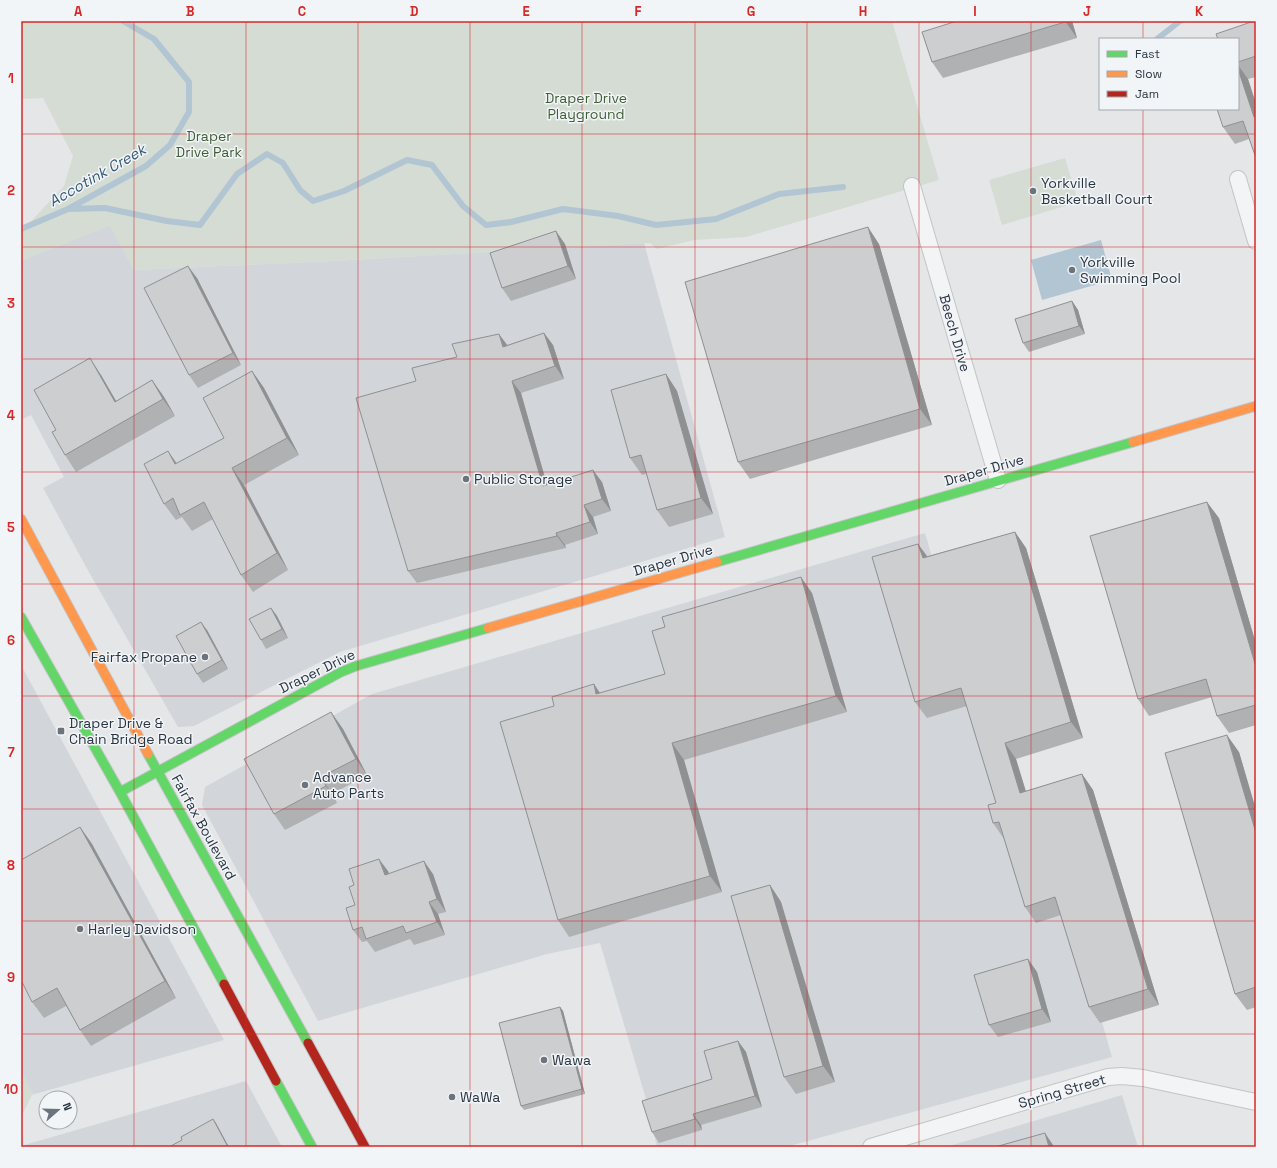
<svg xmlns="http://www.w3.org/2000/svg" width="1277" height="1168" viewBox="0 0 1277 1168" font-family="'Space Grotesk',sans-serif">
<style>
.built{fill:#d2d6db}
.green{fill:#d5dcd4}
.water{fill:#b2c5d3}
.lines{fill:none;stroke-linecap:round;stroke-linejoin:round}
.stream{stroke:#b2c5d3;stroke-width:6}
.street-casing{stroke:#c2c4c6;stroke-width:18}
.fast-casing{stroke:#c2c4c6;stroke-width:11}
.slow-casing{stroke:#c2c4c6;stroke-width:11}
.jam-casing{stroke:#c2c4c6;stroke-width:11}
.street{stroke:#f3f4f5;stroke-width:16}
.fast{stroke:#63d668;stroke-width:9}
.slow{stroke:#ff974d;stroke-width:9}
.jam{stroke:#b3261e;stroke-width:9}
.wall{fill:#afb1b3}
.shaded-wall{fill:#8f9092}
.building{fill:#ccced0;stroke:#8f9092}
.grid{fill:none;stroke:#d62828;stroke-width:1;stroke-opacity:0.55}
.poi-dot{fill:#6b737c;stroke:#f2f5f7;stroke-width:1.5}
.labels{text-anchor:middle;dominant-baseline:central;stroke-width:3;stroke-linejoin:round;paint-order:stroke}
.park-label{font-size:14px;fill:#425e37;stroke:#f2f5f7}
.poi-label{font-size:14px;fill:#2a3542;stroke:#f2f5f7;text-anchor:start}
.street-label{font-size:14px;fill:#2a3542;stroke:#f2f5f7}
.water-label{font-size:15px;font-style:italic;fill:#345876;stroke:#f2f5f7}
.neatline{fill:none;stroke:#d62828;stroke-width:1.5}
.grid-label{font-size:13px;text-anchor:middle;font-weight:bold;fill:#d62828}
</style>
<rect width="100%" height="100%" fill="#e4e6e8"/>
<path class="built" d="M106,217L134,270L332,261L644,243L725,537L340,652L194,726L178,727L90,574L43,488L64,477L31,415L21,420V257Z
M925,533L1008,820L1042,811L1112,1057L786,1147H657L646,1099L600,943L547,954L318,1021L202,805L205,787L372,694Z
M21,665L224,1040L21,1098Z
M246,1081L282,1147H21V1146Z
M1122,1095L1138,1147H946Z"/>
<path class="green" d="M21,21H892L939,180L746,237L694,240L657,249L650,243L314,262L134,270L110,226L21,261V232L64,186L73,156L43,98L21,99Z
M1065,158L1078,202L1002,225L989,180Z
M21,1070L33,1093L21,1117Z"/>
<path class="water" d="M1101,240L1112,280L1042,300L1031,260Z"/>
<g class="lines">
<path class="stream" d="M1157,39L1180,21
M68,209L105,208L167,221L200,225L237,174L267,154L283,163L300,190L313,201L344,191L407,160L432,165L463,206L486,225L511,222L563,209L618,216L656,225L716,219L779,194L843,187
M21,229L68,209L146,166L170,145L189,112V82L154,39L123,21"/>
<g class="street-casing">
<path id="street" d="M1238,179L1256,241
M912,186L998,480
M871,1147L1108,1077L1122,1076L1143,1078L1256,1102"/>
</g>
<g class="fast-casing">
<path id="fast" d="M717,562L1133,442
M21,617L120,792L224,984
M148,754L308,1043
M120,792L341,672L356,666L488,628
M276,1081L312,1147"/>
</g>
<g class="slow-casing">
<path id="slow" d="M1133,442L1256,406
M21,519L148,754
M488,628L717,562"/>
</g>
<g class="jam-casing">
<path id="jam" d="M224,984L276,1081
M308,1043L365,1147"/>
</g>
<use href="#street" class="street"/>
<use href="#fast" class="fast"/>
<use href="#slow" class="slow"/>
<use href="#jam" class="jam"/>
</g>
<path class="wall" d="M1072,21L1077,38L943,78L932,62L922,32Z
M1256,21V77L1248,79L1256,104V159L1249,139L1235,144L1223,127L1238,109V39Z
M565,244L576,279L511,301L502,288Z
M879,244L932,425L750,479L738,462Z
M197,278L241,365L198,388L189,375Z
M1072,301L1078,310L1085,334L1029,352L1023,343Z
M544,333L553,345L564,379L521,393L547,485L602,482L611,511L593,517L598,534L565,545L566,548L417,583L408,571L416,381L457,357L507,345Z
M252,371L264,388L299,455L244,485L288,570L253,592L241,575L213,519L192,531L182,517L176,520L164,504L177,463L224,438Z
M666,374L677,391L713,514L669,527L657,510L646,474L642,475L630,458Z
M101,375L116,401L152,380L164,397L175,416L76,472L65,455L56,430Z
M1219,518L1256,644V725L1229,733L1217,716L1212,697L1149,716L1138,699Z
M1015,532L1026,548L1083,738L1016,759L1026,791L1082,774L1093,790L1159,1005L1100,1023L1089,1007L1061,915L1036,923L1025,907L1004,839L993,823L996,803L967,706L927,718L915,702L928,556Z
M812,593L847,712L684,760L722,892L569,937L558,920L594,684L600,693L665,674Z
M271,608L277,616L288,638L266,649L261,640Z
M207,630L228,669L203,683L197,674Z
M331,712L343,729L367,775L332,794L337,803L285,830L274,814Z
M1239,752L1256,810V1007L1247,1010L1235,994Z
M80,827L92,844L176,998L91,1046L80,1030L66,1006L44,1018L32,1002Z
M388,871L389,874H433L446,912L438,914L445,935L414,945L410,939L375,952L367,941L362,942L353,930L355,905L354,885Z
M770,885L781,902L835,1082L796,1094L784,1077Z
M1028,959L1037,972L1051,1022L998,1037L989,1025Z
M560,1007L563,1011L585,1094L524,1110L521,1106Z
M738,1041L746,1052L762,1107L701,1125L702,1130L659,1143L652,1132L712,1079Z"/>
<path class="shaded-wall" d="M1065,21H1072L1077,38Z
M1238,65L1248,79L1256,104V120L1254,117L1238,69Z
M868,227L879,244L932,425L920,409Z
M556,231L565,244L576,279L568,266Z
M188,266L197,278L241,365L233,353Z
M1072,301L1078,310L1085,334L1079,326Z
M544,333L553,345L564,379L555,366Z
M499,334L508,346L503,347Z
M90,358L101,375L126,418L115,402Z
M252,371L264,388L299,455L287,438Z
M666,374L677,391L713,514L701,498Z
M152,380L164,397L175,416L163,399Z
M512,381L521,393L551,499L543,486Z
M168,451L180,468L175,464Z
M232,468L244,485L288,570L277,553Z
M593,470L602,482L611,511L602,499Z
M1207,502L1219,518L1256,644V667Z
M584,505L593,517L598,534L590,522Z
M1015,532L1026,548L1083,738L1071,722Z
M556,533L565,545L566,548L557,536Z
M918,544L930,560L923,558Z
M801,577L812,593L847,712L836,696Z
M271,608L277,616L288,638L282,629Z
M201,622L207,630L228,669L222,660Z
M594,684L605,701L596,694Z
M331,712L343,729L367,775L356,759Z
M1227,735L1239,752L1256,810V833Z
M672,743L684,760L722,892L710,876Z
M1005,743L1016,759L1031,809L1020,793Z
M1082,774L1093,790L1159,1005L1148,989Z
M321,777L332,794L337,803L326,786Z
M80,827L92,844L176,998L165,981Z
M379,859L388,871L393,888L385,875Z
M424,861L433,874L446,912L437,899Z
M770,885L781,902L835,1082L823,1066Z
M429,902L438,914L445,935L437,922Z
M1028,959L1037,972L1051,1022L1042,1009Z
M560,1007L563,1011L585,1094L582,1089Z
M738,1041L746,1052L762,1107L755,1096Z
M693,1114L701,1125L702,1130L695,1119Z
M213,1119L216,1123L229,1147H228Z
M1045,1133L1053,1145L1054,1147H1049Z"/>
<path class="building" d="M957,21H1065V22L932,62L922,32Z
M1254,21H1256V56L1238,62V39H1218L1216,34Z
M1238,69L1254,117L1256,116V158L1243,121L1223,127L1217,109H1238Z
M868,227L920,409L738,462L685,282Z
M556,231L568,266L502,288L490,253Z
M188,266L233,353L189,375L144,288Z
M1072,301L1079,326L1023,343L1015,319Z
M544,333L555,366L512,381L543,486L593,470L602,499L584,505L590,522L556,533L557,536L408,571L356,398L416,381L412,368L457,357L452,344L499,334L503,347Z
M90,358L115,402L152,380L163,399L65,455L52,432L56,430L34,390Z
M252,371L287,438L232,468L277,553L241,575L204,502L180,515L173,498L164,504L144,464L168,451L175,464L224,438L203,398Z
M666,374L701,498L657,510L641,455L630,458L611,390Z
M1207,502L1256,667V705L1217,716L1206,679L1138,699L1090,536Z
M1015,532L1071,722L1005,743L1020,793L1082,774L1148,989L1089,1007L1055,897L1025,907L999,822L993,823L988,805L996,803L961,688L915,702L872,557L918,544L923,558Z
M801,577L836,696L672,743L710,876L558,920L500,722L554,706L552,697L594,684L596,694L665,674L652,631L665,627L662,617Z
M271,608L282,629L261,640L249,619Z
M201,622L222,660L197,674L176,636Z
M331,712L356,759L321,777L326,786L274,814L244,759Z
M1227,735L1256,833V987L1235,994L1165,753Z
M80,827L165,981L80,1030L57,988L32,1002L21,980V860Z
M379,859L385,875L424,861L437,899L429,902L437,922L406,933L403,926L366,939L362,927L353,930L346,908L355,905L349,887L354,885L349,869Z
M770,885L823,1066L784,1077L731,896Z
M1028,959L1042,1009L989,1025L974,975Z
M560,1007L582,1089L521,1106L499,1023Z
M738,1041L755,1096L693,1114L695,1119L652,1132L642,1101L712,1079L704,1051Z
M213,1119L228,1147H169L182,1140L181,1137Z
M1045,1133L1049,1147H995Z"/>
<path class="grid" d="M134,21V1147M246,21V1147M358,21V1147M470,21V1147M582,21V1147M695,21V1147M807,21V1147M919,21V1147M1031,21V1147M1143,21V39M1143,109V1147M21,134H1256M21,247H1256M21,359H1256M21,472H1256M21,584H1256M21,696H1256M21,809H1256M21,921H1256M21,1034H1256"/>
<g class="poi-dot">
<circle cx="1033" cy="191" r="4"/>
<circle cx="1072" cy="270" r="4"/>
<circle cx="466" cy="479" r="4"/>
<circle cx="205" cy="657" r="4"/>
<rect x="57" y="727" width="8" height="8" rx="2"/>
<circle cx="305" cy="785" r="4"/>
<circle cx="80" cy="929" r="4"/>
<circle cx="544" cy="1060" r="4"/>
<circle cx="452" cy="1097" r="4"/>
</g>
<g class="labels">
<g class="park-label">
<text x="586" y="98">Draper Drive<tspan x="586" dy="16">Playground</tspan></text>
<text x="209" y="136">Draper<tspan x="209" dy="16">Drive Park</tspan></text>
</g>
<g class="poi-label">
<text x="1041" y="183">Yorkville<tspan x="1041" dy="16">Basketball Court</tspan></text>
<text x="1080" y="262">Yorkville<tspan x="1080" dy="16">Swimming Pool</tspan></text>
<text x="474" y="479">Public Storage</text>
<text x="197" y="657" text-anchor="end">Fairfax Propane</text>
<text x="69" y="723">Draper Drive &amp;<tspan x="69" dy="16">Chain Bridge Road</tspan></text>
<text x="313" y="777">Advance<tspan x="313" dy="16">Auto Parts</tspan></text>
<text x="88" y="929">Harley Davidson</text>
<text x="552" y="1060">Wawa</text>
<text x="460" y="1097">WaWa</text>
</g>
<g class="street-label">
<text transform="translate(955 333) rotate(74)">Beech Drive</text>
<text transform="translate(984 470) rotate(-16)">Draper Drive</text>
<text transform="translate(673 560) rotate(-16)">Draper Drive</text>
<text transform="translate(317 671) rotate(-26)">Draper Drive</text>
<text transform="translate(204 827) rotate(61)">Fairfax Boulevard</text>
<text transform="translate(1062 1091) rotate(-16)">Spring Street</text>
</g>
<g class="water-label">
<text transform="translate(97 175) rotate(-30)">Accotink Creek</text>
</g>
</g>
<rect width="1277" height="1168" fill="none" stroke="#f2f5f7" stroke-width="44"/>
<rect x="1099" y="38" width="140" height="72" fill="#f2f5f7" stroke="#a2a8af"/>
<rect x="1107" y="51" width="20" height="6" fill="#63d668" stroke="#a2a8af"/>
<text x="1135" y="58" font-size="12" fill="#2a3542">Fast</text>
<rect x="1107" y="71" width="20" height="6" fill="#ff974d" stroke="#a2a8af"/>
<text x="1135" y="78" font-size="12" fill="#2a3542">Slow</text>
<rect x="1107" y="91" width="20" height="6" fill="#b3261e" stroke="#a2a8af"/>
<text x="1135" y="98" font-size="12" fill="#2a3542">Jam</text>
<g transform="translate(58 1110) rotate(70)"><circle r="19" fill="#f2f5f7" stroke="#a2a8af"/>
<path d="M0-3L7 15L0 10L-7 15Z" fill="#6b737c"/>
<text y="-6" font-size="11" font-weight="bold" text-anchor="middle" fill="#2a3542">N</text>
</g>
<rect x="22" y="22" width="1233" height="1124" class="neatline"/>
<g class="grid-label">
<text x="78" y="16">A</text>
<text x="190" y="16">B</text>
<text x="302" y="16">C</text>
<text x="414" y="16">D</text>
<text x="526" y="16">E</text>
<text x="638" y="16">F</text>
<text x="751" y="16">G</text>
<text x="863" y="16">H</text>
<text x="975" y="16">I</text>
<text x="1087" y="16">J</text>
<text x="1199" y="16">K</text>
<text x="11" y="83">1</text>
<text x="11" y="195">2</text>
<text x="11" y="308">3</text>
<text x="11" y="420">4</text>
<text x="11" y="532">5</text>
<text x="11" y="645">6</text>
<text x="11" y="757">7</text>
<text x="11" y="870">8</text>
<text x="11" y="982">9</text>
<text x="11" y="1094">10</text>
</g>
</svg>
